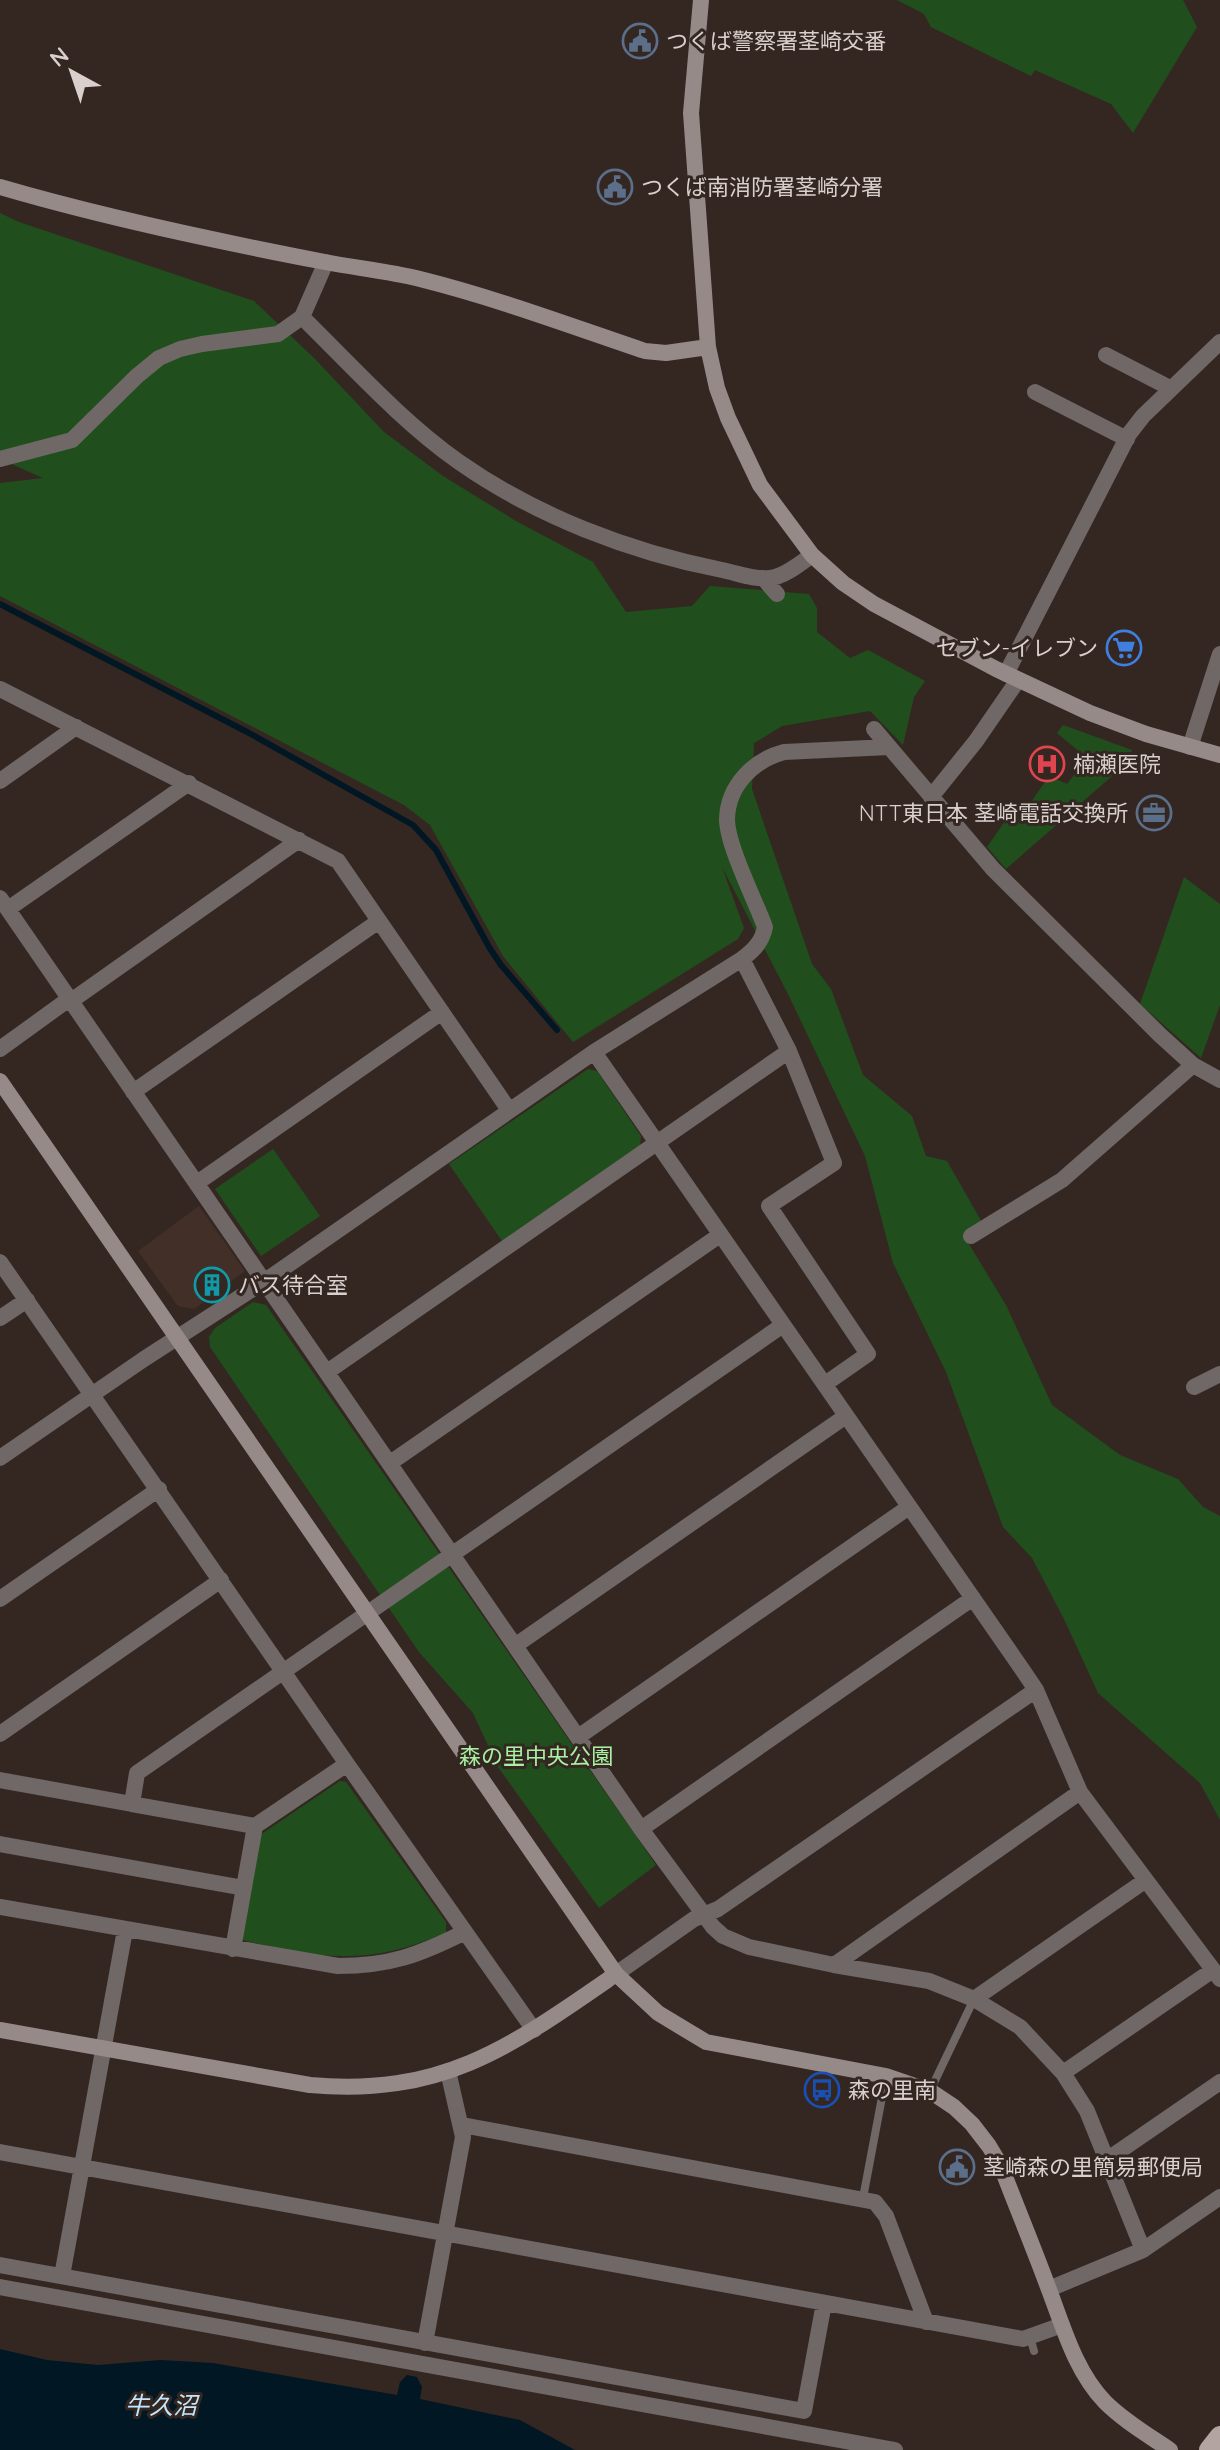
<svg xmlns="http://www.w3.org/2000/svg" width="1220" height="2450" viewBox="0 0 1220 2450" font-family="Quicksand,'Noto Sans JP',sans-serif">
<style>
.built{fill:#422f27}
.green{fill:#204f1d}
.water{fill:#011723}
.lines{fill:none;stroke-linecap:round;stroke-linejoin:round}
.stream{stroke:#011723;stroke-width:6}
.lane{stroke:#6f6866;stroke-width:8}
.street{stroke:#6f6866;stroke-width:16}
.secondary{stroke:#968a88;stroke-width:16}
.primary{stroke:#b3a4a1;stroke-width:20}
.labels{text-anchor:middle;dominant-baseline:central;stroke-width:6;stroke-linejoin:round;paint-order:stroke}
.poi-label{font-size:22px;fill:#d9d0cd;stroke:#342722;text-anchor:start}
.park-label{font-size:22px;fill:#a9f0a3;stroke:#342722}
.water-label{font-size:24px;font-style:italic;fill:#c1e7fe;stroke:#342722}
</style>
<rect width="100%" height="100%" fill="#342722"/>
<path class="built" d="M199,1206L245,1271L194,1309L178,1306L138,1251Z"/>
<path class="green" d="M897,0H1183L1197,27L1133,133L1111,104L1035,70L1031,76L931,27L924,14Z
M0,213L19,222L254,301L315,359L384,432L443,476L516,521L593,562L626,612L692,606L710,586L809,594L817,608V632L850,658L868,650L925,681L914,697L903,745L870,711L782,726L754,743L752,789L812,964L831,989L863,1075L912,1116L926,1156L947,1161L983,1224L964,1236L1006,1305L1052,1405L1120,1455L1178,1479L1203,1507L1220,1516V1820L1200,1783L1098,1693L1064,1619L1032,1558L1003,1527L946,1372L893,1263L865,1156L789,996L722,867L744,928L738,939L573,1042L503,956L430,825L404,805L0,596V483L43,478L0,459Z
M1063,725L1132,750L1128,762L1006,869L987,847L1012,811L1024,812L1049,776L1067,784L1087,758L1057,733Z
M1184,877L1220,904V1005L1201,1058L1140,1004Z
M588,1069L597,1071L641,1136L640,1145L502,1241L449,1164Z
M273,1149L320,1216L261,1256L215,1189Z
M253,1302L266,1305L656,1865L599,1908L498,1767L473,1713L419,1652L210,1347L209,1337L215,1328Z
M340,1781L346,1782L446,1922V1933C414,1946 382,1956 348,1956C312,1957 276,1947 241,1940L260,1835Z"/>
<path class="water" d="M0,2349L47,2360L98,2365L160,2360L213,2363L397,2395L400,2382L407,2375L417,2377L422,2387L420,2399L520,2420L575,2450H0Z"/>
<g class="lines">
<path class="stream" d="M0,604L249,733L413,825L436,850L489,947L501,965L557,1030"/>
<path class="lane" d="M930,2091L974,1999
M863,2198L886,2076
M1030,2337L1034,2351"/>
<path class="street" d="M326,262L302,317C352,366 401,421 459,462C536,516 630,552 722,570C737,573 755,580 770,578C784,577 801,563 812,555
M1106,355L1170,388
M1035,392L1127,439
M0,459L72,440L137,376L159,358L180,349L202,344L278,334L302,317
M763,578L777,594
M1006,674L1129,434L1143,416L1220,342
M0,689L338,861L509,1110
M874,729L993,869L1160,1035L1193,1065L1220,1080
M1190,747L1220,654
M0,781L76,727
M931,797L976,741L1018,680
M0,898L641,1829L713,1927L723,1936L749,1947L834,1965L929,1981L974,1999L1020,2027L1063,2073L1087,2111L1143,2250
M8,909L189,783
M742,959L789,1051L834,1163L769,1206L868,1354L825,1384
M71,1001L299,840
M0,1049L69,999
M594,1052L1024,1672L1036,1690L1080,1792L1220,1979
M133,1092L379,921
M197,1183L442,1012
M971,1236L1062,1180L1193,1065
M0,1262L347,1764L534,2030
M0,1318L27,1300
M327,1372L789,1051
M1194,1387L1220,1374
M0,1458L144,1359L265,1281L594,1052L742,959C754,950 762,942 765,927C755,900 727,845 727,819C728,785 754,760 784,752L889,747
M390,1463L720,1235
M0,1599L159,1489
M516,1645L846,1416
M0,1734L221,1580
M578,1737L909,1507
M0,1780L132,1804L137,1773L783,1325
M132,1804L255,1826L347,1764
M641,1829L973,1598
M0,1844L244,1888
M0,1907L338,1966C390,1966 419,1955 465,1932
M233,1949L255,1826
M834,1965L1080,1792
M616,1974L694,1919L718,1909L1036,1690
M974,1999L1146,1880
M1063,2073L1213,1970
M462,2125L875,2202L886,2216L926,2322
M0,2152L1023,2339L1062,2325
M1108,2159L1220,2082
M0,2265L804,2411L824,2303
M62,2276L125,1930
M0,2287L895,2450
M1049,2289L1143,2250L1220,2197
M425,2343L463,2137L448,2071"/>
<path class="secondary" d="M701,0L691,113L708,347L717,388L728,418L760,485L812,555L843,583L874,604L996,669L1090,713L1146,734L1220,755
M0,187C106,218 216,241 325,262C356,268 389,271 420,279C496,298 571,326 645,351L666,353L708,347
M0,1081L616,1974L658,2013L706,2042L886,2076L930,2091L954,2107L972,2124L989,2146L1001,2166C1016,2206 1033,2246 1048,2287C1063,2326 1075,2371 1105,2402C1124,2421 1148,2435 1170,2450
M0,2030L310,2085C443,2097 512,2046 616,1974"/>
<path class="primary" d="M1209,2450L1220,2436"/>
</g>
<defs>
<g id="civic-ring" transform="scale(1.8)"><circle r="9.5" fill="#342722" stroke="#5c6f8a" stroke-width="1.5"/><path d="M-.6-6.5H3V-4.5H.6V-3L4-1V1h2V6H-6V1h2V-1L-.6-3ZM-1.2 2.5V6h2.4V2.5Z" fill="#5c6f8a"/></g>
<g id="supermarket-ring" transform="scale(1.8)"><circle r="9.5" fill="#342722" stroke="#3f7fe0" stroke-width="1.5"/><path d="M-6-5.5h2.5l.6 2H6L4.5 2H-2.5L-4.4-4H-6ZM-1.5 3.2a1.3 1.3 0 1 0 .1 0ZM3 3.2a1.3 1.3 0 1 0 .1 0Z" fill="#3f7fe0"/></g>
<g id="hospital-ring" transform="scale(1.8)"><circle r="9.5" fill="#342722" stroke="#e0444e" stroke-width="1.5"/><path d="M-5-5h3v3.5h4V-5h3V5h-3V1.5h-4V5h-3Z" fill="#e0444e"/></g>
<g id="office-ring" transform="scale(1.8)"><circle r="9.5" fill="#342722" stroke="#5c6f8a" stroke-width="1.5"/><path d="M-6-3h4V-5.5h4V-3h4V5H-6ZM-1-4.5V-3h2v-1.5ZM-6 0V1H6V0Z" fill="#5c6f8a"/></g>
<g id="building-ring" transform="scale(1.8)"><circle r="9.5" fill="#342722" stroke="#0f9aa8" stroke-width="1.5"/><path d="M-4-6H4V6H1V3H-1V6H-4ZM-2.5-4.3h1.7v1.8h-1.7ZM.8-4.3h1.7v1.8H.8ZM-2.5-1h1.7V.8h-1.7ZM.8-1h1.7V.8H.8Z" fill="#0f9aa8"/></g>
<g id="bus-ring" transform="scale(1.8)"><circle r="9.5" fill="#342722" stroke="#1a4fb4" stroke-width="1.5"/><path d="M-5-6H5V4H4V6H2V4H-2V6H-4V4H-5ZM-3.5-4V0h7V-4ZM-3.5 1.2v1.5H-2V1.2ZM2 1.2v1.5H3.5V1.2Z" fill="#1a4fb4"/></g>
</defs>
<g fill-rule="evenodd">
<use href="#civic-ring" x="640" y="41"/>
<use href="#civic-ring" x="615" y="187"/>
<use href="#supermarket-ring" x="1124" y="648"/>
<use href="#hospital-ring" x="1047" y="764"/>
<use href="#office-ring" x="1154" y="813"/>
<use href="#building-ring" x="212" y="1285"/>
<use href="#bus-ring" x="822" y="2090"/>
<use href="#civic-ring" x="957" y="2167"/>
</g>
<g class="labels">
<g class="poi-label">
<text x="666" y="41">つくば警察署茎崎交番</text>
<text x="641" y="187">つくば南消防署茎崎分署</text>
<text x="1098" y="648" text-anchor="end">セブン-イレブン</text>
<text x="1073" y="764">楠瀬医院</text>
<text x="1128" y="813" text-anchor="end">NTT東日本 茎崎電話交換所</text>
<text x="238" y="1285">バス待合室</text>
<text x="848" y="2090">森の里南</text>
<text x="983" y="2167">茎崎森の里簡易郵便局</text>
</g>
<g class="park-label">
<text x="536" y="1756">森の里中央公園</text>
</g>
<g class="water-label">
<text x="161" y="2405">牛久沼</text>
</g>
</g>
<g transform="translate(72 72) rotate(320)" stroke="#342722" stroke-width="6" paint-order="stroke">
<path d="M0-6L14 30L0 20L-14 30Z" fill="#d9d0cd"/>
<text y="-12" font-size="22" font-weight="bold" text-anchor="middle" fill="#d9d0cd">N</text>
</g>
</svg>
